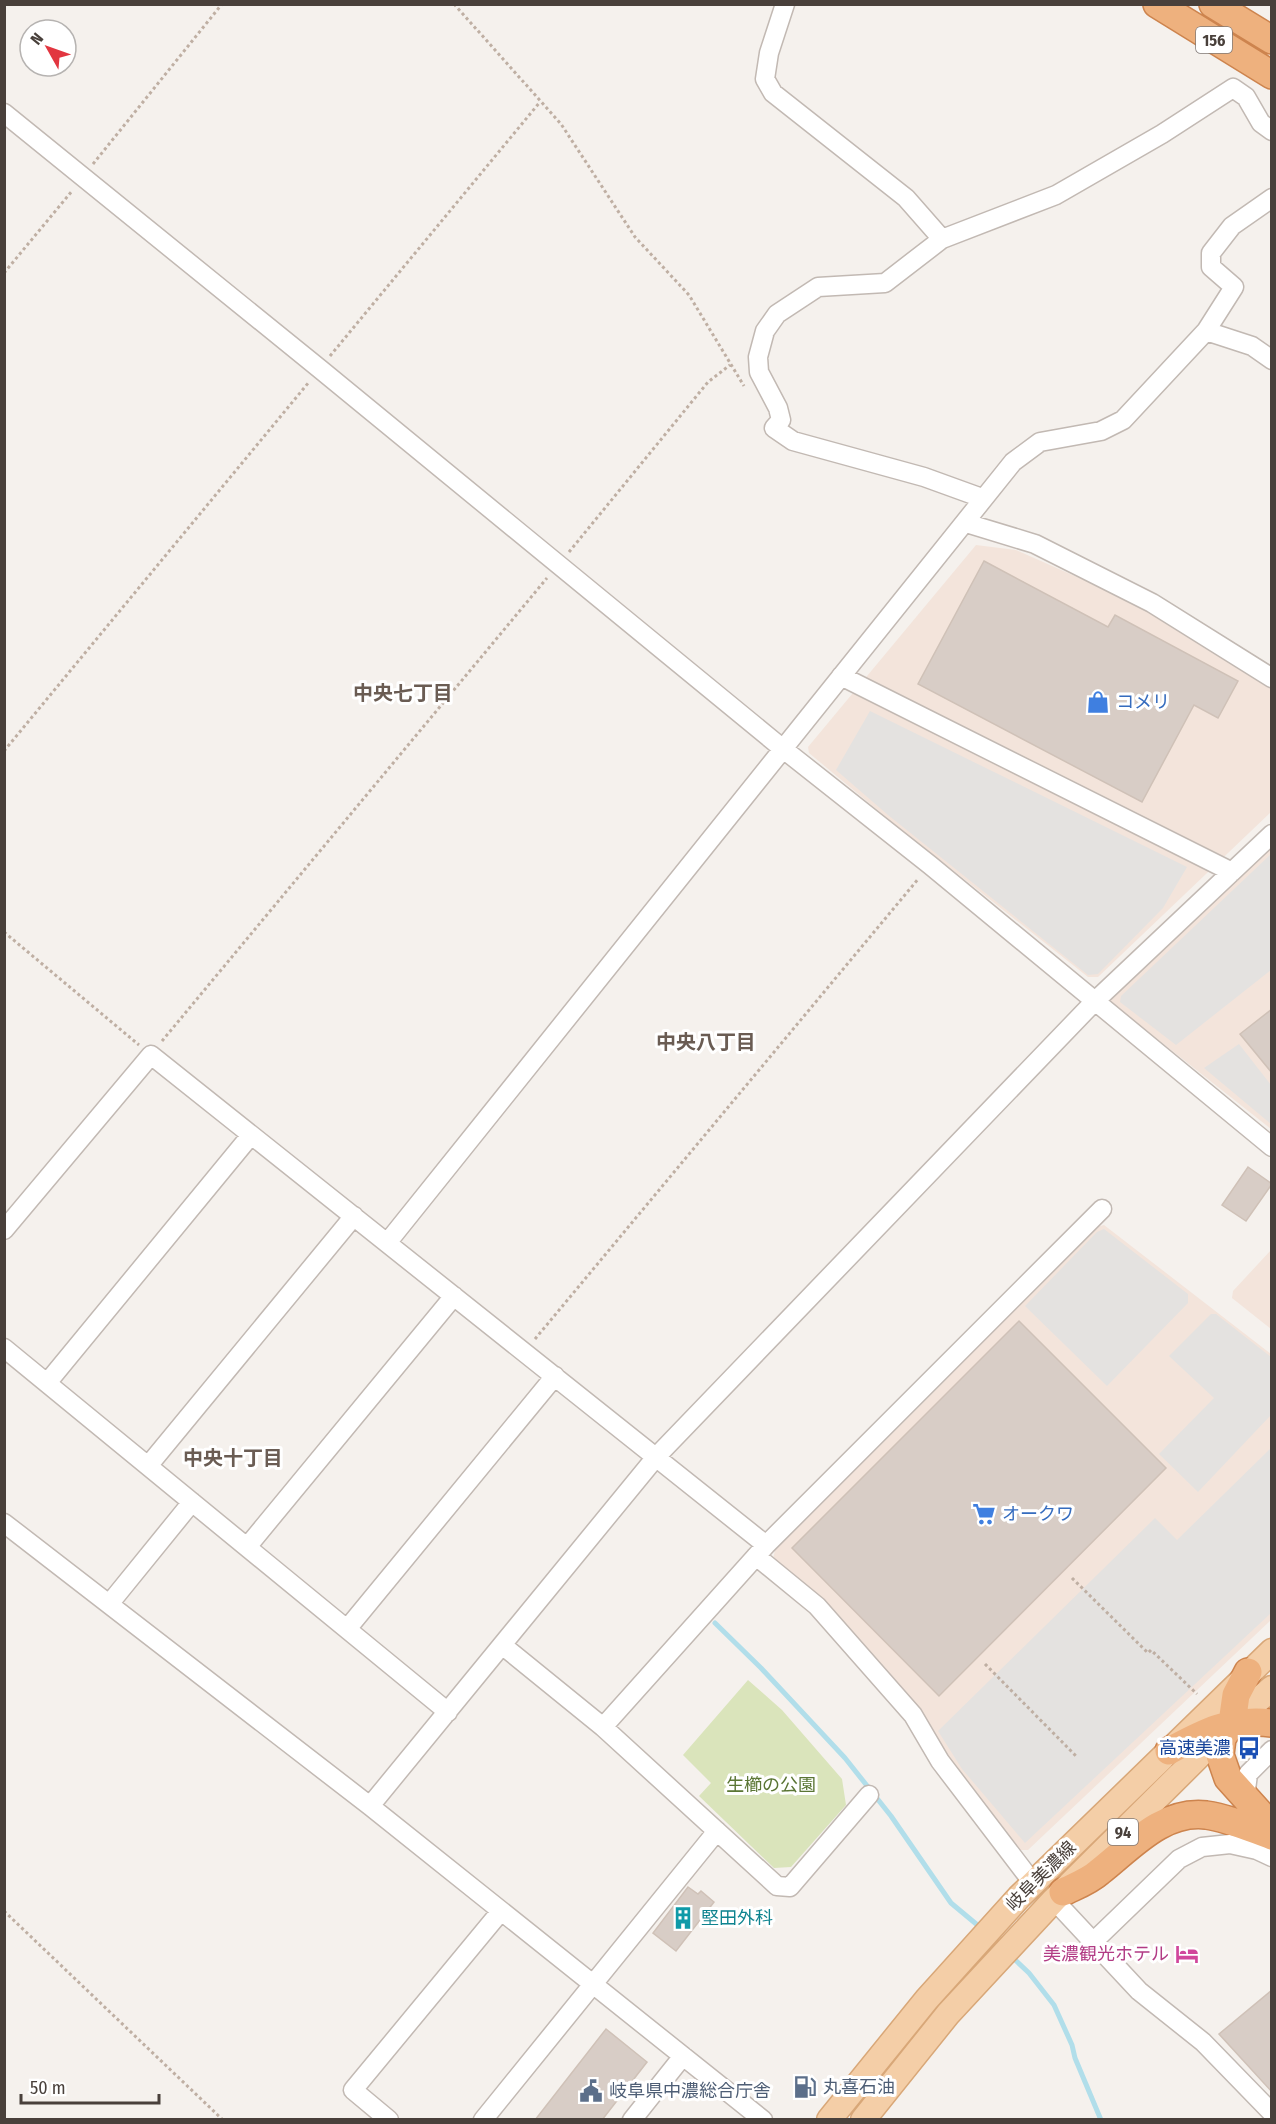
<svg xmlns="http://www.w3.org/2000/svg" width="1276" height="2124" viewBox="0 0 1276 2124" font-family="'Fira Sans Condensed','Noto Sans JP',sans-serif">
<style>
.commercial{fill:#f3e4db}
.green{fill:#dae4bb}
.parking{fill:#e4e2e0}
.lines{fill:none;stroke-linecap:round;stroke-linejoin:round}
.stream{stroke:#b1deea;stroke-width:5}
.building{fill:#d8cdc6;stroke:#cfc1b7;stroke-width:1.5}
.minor-casing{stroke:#c2b9b3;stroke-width:21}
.major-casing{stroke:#d8a778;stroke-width:27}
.highway-casing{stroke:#cd844e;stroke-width:30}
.path{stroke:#bfafa3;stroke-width:3;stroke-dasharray:3 3;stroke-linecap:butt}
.minor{stroke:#fff;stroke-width:18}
.major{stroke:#f4cea7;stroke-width:24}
.highway{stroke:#eeb17e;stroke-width:27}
.labels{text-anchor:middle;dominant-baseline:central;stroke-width:6;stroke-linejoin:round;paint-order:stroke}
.shield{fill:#fff;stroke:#807976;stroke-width:1.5}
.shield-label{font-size:16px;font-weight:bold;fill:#49403b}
.shop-label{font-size:18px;fill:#366cbe;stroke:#fff;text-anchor:start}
.transit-label{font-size:18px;fill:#164399;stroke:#fff;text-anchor:end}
.park-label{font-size:18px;fill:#5a7534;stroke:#fff}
.street-label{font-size:18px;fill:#49403b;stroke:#fff}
.culture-label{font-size:18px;fill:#0d838f;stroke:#fff;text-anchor:start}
.hotel-label{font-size:18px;fill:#b23c85;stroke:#fff;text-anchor:end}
.service-label{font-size:18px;fill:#4e5e75;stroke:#fff;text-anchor:start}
.neighbourhood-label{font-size:20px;font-weight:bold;fill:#6a5c53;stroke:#fff}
</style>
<rect width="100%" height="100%" fill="#f5f1ed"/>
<path class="commercial" d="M976,545L1016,550L1129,600L1200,642L1271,688V812L1098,977H1088L887,818L809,753L808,747Z
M1271,848V1129L1108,1000Z
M1104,1225L1271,1354V1620L1028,1850H1019L954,1766L921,1715L818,1596L773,1559L776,1546L1097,1227Z
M1271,1250V1329L1232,1298L1233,1291Z"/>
<path class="green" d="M748,1680L782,1710L842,1779L846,1805L791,1867L774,1868L699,1796L711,1783L683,1755Z"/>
<path class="parking" d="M870,711L1187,867L1163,908L1098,974L1088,975L888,815L836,770Z
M1271,854V970L1176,1045L1120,1002L1121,996Z
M1239,1044L1271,1085V1124L1204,1068Z
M1104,1229L1188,1294V1303L1107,1386L1025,1306L1097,1232Z
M1211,1314H1216L1271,1357V1415L1198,1492L1159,1454L1214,1398L1169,1356Z
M1271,1448V1613L1025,1843L962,1769L938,1731L1155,1518L1177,1540Z"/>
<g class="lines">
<path class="stream" d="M715,1623L761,1668L845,1758L891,1816L951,1903L981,1928
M1010,1955L1029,1973L1054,2005L1072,2045L1075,2058L1101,2120"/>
</g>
<path class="building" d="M984,561L1108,627L1115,615L1238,681L1218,718L1194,705L1142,802L918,684Z
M1272,1009V1073L1240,1034Z
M1248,1167L1272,1184L1246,1221L1222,1205Z
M1019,1321L1166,1468L939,1696L792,1548Z
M688,1887L698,1894L701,1891L714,1902L676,1951L653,1933Z
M1272,1990V2092L1219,2034Z
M606,2029L647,2062L602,2120H535Z"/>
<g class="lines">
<g class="minor-casing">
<path id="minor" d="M785,4L769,53L765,79L773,93L906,198L942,239
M4,113L320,369L782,748L930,865L1272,1147
M1206,331L1252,346L1272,360
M982,498L924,477L793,441L774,428L781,420L778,408L759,372L758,357L765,331L777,314L818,287L885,283L942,239L1056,195L1162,134L1233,88L1246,97L1261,123L1272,131
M966,523L1035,544L1152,603L1272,678
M841,676L1232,872
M4,1230L151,1055L766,1545
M387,1243L1013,462L1040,442L1101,431L1123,420L1206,331L1234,287L1211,267V253L1232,226L1272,198
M4,1348L448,1712
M47,1383L251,1135
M148,1466L354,1216
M4,1523L370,1806L763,2120
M247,1547L454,1296
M756,1556L817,1606L913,1715L940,1761L1033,1883
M110,1603L192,1502
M347,1629L555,1376
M502,1645L603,1727L777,1886L790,1887L869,1795
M603,1727L766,1545L1102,1209
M1245,1798L1248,1774L1272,1750
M370,1806L656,1457L1094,1002L1272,834
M1054,1900L1139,1991L1203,2042L1272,2113
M1093,1942L1179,1859L1202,1847L1230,1844L1257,1850L1272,1857
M389,2120L353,2090L501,1911
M483,2120L717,1831
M632,2120L683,2056"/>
</g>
<g class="major-casing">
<path id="major" d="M829,2120L927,1999L1019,1897L1272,1651
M863,2120L948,2014L1054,1900L1232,1723L1272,1688"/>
</g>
<g class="highway-casing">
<path id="highway" d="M1157,4L1272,75
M1213,4L1272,40
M1248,1672L1236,1695L1232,1723L1222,1738L1220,1755L1228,1778L1272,1827
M1169,1751C1204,1732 1230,1718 1272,1723
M1063,1892C1075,1886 1089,1881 1099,1872C1130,1848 1162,1810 1206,1815C1228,1818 1250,1828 1272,1836"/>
</g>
<path class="path" d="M454,4L561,124L635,237L689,295L744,386
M93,164L222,4
M4,273L72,191
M330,356L540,102
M569,552L708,382L730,365
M4,751L309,382
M4,932L139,1045
M162,1041L547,578
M535,1339L919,878
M1072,1578L1148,1653L1151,1650L1197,1694
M985,1664L1076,1756
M4,1911L223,2120"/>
<use href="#minor" class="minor"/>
<use href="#major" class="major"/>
<use href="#highway" class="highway"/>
</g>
<defs>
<g id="shop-bare" transform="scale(1.8)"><path d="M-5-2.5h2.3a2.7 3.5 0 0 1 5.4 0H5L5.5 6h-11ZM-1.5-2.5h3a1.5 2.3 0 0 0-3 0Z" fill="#3f7fe0" stroke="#fff" stroke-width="2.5" paint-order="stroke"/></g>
<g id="supermarket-bare" transform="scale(1.8)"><path d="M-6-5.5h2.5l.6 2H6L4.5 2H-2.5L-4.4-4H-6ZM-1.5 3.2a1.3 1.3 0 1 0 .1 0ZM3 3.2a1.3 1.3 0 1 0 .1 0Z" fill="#3f7fe0" stroke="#fff" stroke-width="2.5" paint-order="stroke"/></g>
<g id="bus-bare" transform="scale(1.8)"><path d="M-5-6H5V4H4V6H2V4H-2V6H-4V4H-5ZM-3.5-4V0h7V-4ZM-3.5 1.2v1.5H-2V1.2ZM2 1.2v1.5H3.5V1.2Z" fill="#1a4fb4" stroke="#fff" stroke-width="2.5" paint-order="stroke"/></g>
<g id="building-bare" transform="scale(1.8)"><path d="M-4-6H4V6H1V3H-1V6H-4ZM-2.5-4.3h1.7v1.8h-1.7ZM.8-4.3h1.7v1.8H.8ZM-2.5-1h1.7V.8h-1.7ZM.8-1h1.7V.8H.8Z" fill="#0f9aa8" stroke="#fff" stroke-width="2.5" paint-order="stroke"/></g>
<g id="hotel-bare" transform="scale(1.8)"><path d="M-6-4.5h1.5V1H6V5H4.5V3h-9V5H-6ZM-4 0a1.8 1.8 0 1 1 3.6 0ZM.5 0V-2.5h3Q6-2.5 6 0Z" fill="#d1479c" stroke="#fff" stroke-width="2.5" paint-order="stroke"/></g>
<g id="fuel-bare" transform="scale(1.8)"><path d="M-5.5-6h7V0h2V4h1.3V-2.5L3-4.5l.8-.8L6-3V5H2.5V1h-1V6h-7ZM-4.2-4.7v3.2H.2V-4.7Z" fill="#5c6f8a" stroke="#fff" stroke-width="2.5" paint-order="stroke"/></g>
<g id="civic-bare" transform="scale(1.8)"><path d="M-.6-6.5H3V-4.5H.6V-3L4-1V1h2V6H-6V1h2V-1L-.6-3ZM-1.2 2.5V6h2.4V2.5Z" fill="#5c6f8a" stroke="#fff" stroke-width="2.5" paint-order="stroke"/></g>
</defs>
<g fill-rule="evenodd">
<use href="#shop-bare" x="1098" y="702"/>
<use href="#supermarket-bare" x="984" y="1514"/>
<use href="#bus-bare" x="1249" y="1748"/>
<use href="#building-bare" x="683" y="1918"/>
<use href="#hotel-bare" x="1187" y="1954"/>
<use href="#fuel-bare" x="805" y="2087"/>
<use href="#civic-bare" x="591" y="2091"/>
</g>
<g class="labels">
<g class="shield">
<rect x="1196" y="27" width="36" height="26" rx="4.5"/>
<rect x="1108" y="1819" width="30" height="26" rx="4.5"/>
</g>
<g class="shield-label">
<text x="1214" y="40">156</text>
<text x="1123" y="1832">94</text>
</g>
<g class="shop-label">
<text x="1116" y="702">コメリ</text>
<text x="1002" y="1514">オークワ</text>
</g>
<g class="transit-label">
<text x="1231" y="1748">高速美濃</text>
</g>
<g class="park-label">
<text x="771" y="1785">生櫛の公園</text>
</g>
<g class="street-label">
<text transform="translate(1041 1876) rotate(-45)">岐阜美濃線</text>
</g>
<g class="culture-label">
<text x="701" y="1918">堅田外科</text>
</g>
<g class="hotel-label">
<text x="1169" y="1954">美濃観光ホテル</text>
</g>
<g class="service-label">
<text x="823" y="2087">丸喜石油</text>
<text x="609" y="2091">岐阜県中濃総合庁舎</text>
</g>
<g class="neighbourhood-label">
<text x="403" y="693">中央七丁目</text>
<text x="706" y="1042">中央八丁目</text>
<text x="233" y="1458">中央十丁目</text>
</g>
</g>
<rect width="1276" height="2124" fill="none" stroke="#49403b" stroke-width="12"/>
<g transform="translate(48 48) rotate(310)"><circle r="28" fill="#ffffff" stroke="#b6b3b1" stroke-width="1.5"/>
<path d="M0-4.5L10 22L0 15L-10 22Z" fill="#e23640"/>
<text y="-9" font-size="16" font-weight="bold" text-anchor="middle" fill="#49403b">N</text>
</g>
<path d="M21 2094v9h138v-9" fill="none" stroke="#49403b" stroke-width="3"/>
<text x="30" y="2094" font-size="18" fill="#49403b" stroke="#ffffff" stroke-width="4.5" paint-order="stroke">50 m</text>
</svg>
